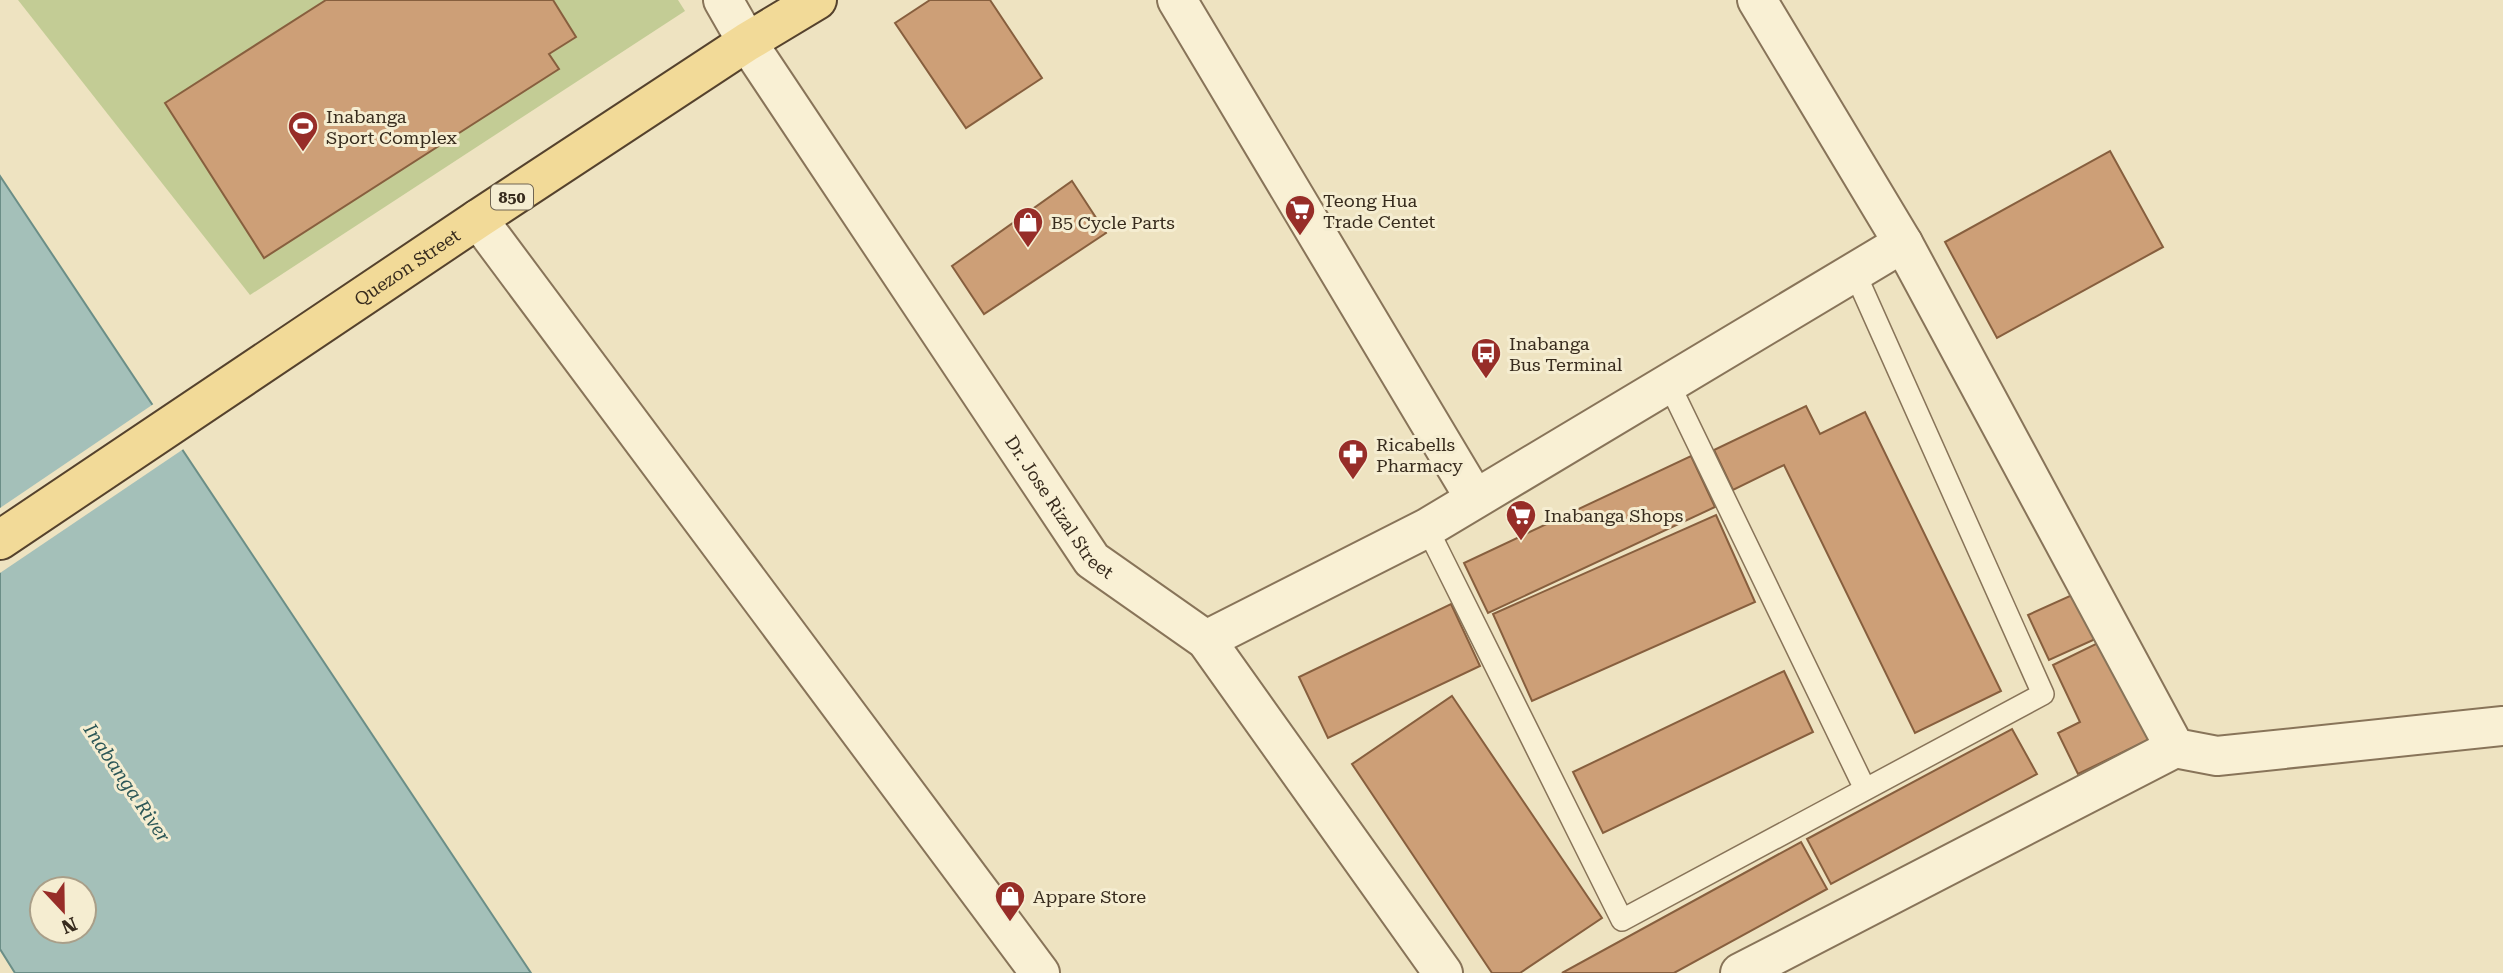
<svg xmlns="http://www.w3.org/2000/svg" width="2503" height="973" viewBox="0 0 2503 973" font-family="'Roboto Serif',serif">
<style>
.green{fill:#c3cc95}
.water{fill:#a4c0b9;stroke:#6b8e87;stroke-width:2;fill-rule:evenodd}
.pier{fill:#eee3c1}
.building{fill:#cd9f77;stroke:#875f3e;stroke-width:2}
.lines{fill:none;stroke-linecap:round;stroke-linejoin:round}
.service-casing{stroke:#887459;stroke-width:24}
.minor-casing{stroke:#887459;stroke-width:42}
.tertiary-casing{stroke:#887459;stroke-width:42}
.primary-casing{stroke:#55422d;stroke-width:42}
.service{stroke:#f9f0d4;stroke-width:21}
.minor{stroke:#f9f0d4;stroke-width:38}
.tertiary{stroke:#f9f0d4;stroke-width:38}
.primary{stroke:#f2da98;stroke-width:38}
.labels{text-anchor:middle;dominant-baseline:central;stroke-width:6;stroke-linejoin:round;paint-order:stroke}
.shield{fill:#f5edd1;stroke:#706553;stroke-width:2}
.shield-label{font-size:16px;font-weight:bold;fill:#372b1d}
.poi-label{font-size:18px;fill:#372b1d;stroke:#f5edd1;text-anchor:start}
.street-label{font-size:18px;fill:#372b1d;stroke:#f5edd1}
.water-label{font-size:19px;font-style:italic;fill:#2c5757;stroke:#f5edd1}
</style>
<rect width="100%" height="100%" fill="#eee3c1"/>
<path class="green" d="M18,0H678L685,11L250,295Z"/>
<path class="water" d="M0,176L531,973H15L0,949ZM42,889H84V931H42Z"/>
<path class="pier" d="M155,403L185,448L0,573V508Z"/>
<path class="building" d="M326,0H553L576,37L549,54L559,69L264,258L165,103Z
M930,0H990L1042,78L966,128L895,23Z
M2110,151L2163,247L1997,338L1945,242Z
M1072,181L1106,233L984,314L952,266Z
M1806,406L1820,434L1865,412L2001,691L1915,733L1784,465L1733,490L1714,450Z
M1691,456L1715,507L1488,613L1464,563Z
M1716,515L1755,602L1532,701L1493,614Z
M2081,591L2102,636L2049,660L2028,615Z
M1451,604L1480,666L1328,738L1299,677Z
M2104,640L2152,738L2078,774L2058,733L2080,722L2053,665Z
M1784,671L1813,732L1603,833L1573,772Z
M1452,696L1602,918L1520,973H1492L1352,764Z
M2012,729L2037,774L1831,884L1807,839Z
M1801,842L1827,889L1674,973H1562Z"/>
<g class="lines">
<g class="service-casing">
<path id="service" d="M1668,382L1865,789
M1427,528L1622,920L2043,694L1854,271"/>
</g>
<g class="minor-casing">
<g id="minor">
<path id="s1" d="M723,0L747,42L1092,560L1206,640L1443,973"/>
<path d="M1177,0L1474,497"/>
<path d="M1757,0L1903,243L2175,748L2217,756L2503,726"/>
<path d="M1206,640L1427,528L1903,243"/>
<path d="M1740,973L2175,748"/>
</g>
</g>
<g class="tertiary-casing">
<path id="tertiary" d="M478,219L1040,973"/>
</g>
<g class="primary-casing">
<g id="primary">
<path id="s2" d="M0,540L478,219L747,42L817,0"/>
</g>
</g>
<use href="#service" class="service"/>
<use href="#minor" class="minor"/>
<use href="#tertiary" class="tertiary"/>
<use href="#primary" class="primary"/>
</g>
<defs>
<g id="stadium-pin" transform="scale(1.575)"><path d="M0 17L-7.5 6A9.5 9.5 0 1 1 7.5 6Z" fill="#972d28" stroke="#f5edd1"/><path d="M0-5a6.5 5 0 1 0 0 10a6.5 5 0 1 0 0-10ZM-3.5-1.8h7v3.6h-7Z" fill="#fff"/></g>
<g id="supermarket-pin" transform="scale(1.575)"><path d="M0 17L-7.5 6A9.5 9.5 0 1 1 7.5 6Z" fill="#972d28" stroke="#f5edd1"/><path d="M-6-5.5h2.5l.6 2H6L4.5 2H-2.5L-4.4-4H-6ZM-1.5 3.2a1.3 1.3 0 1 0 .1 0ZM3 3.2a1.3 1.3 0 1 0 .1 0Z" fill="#fff"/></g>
<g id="shop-pin" transform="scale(1.575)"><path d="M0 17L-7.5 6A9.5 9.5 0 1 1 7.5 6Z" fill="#972d28" stroke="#f5edd1"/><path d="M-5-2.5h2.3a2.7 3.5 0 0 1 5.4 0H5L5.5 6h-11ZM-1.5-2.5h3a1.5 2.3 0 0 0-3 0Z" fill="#fff"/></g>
<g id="bus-pin" transform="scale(1.575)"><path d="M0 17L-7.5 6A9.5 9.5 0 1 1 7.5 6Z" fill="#972d28" stroke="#f5edd1"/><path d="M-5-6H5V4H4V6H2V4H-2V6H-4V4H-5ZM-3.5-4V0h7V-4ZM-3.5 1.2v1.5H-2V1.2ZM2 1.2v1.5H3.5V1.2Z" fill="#fff"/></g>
<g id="pharmacy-pin" transform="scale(1.575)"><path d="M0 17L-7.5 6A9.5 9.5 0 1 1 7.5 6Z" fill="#972d28" stroke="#f5edd1"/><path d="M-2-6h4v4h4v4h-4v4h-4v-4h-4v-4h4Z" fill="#fff"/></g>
</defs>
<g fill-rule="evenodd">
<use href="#stadium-pin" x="303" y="126"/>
<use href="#supermarket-pin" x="1300" y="210"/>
<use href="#shop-pin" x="1028" y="222"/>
<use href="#bus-pin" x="1486" y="353"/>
<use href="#pharmacy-pin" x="1353" y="454"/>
<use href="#supermarket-pin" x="1521" y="515"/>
<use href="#shop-pin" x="1010" y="896"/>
</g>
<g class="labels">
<rect class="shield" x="491" y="184.5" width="42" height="25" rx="5"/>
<g class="shield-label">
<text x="512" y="197">850</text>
</g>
<g class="poi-label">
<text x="326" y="116">Inabanga<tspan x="326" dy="21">Sport Complex</tspan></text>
<text x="1323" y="200">Teong Hua<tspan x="1323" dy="21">Trade Centet</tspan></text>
<text x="1051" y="222">B5 Cycle Parts</text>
<text x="1509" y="343">Inabanga<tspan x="1509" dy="21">Bus Terminal</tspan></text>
<text x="1376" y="444">Ricabells<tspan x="1376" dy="21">Pharmacy</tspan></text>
<text x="1544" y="515">Inabanga Shops</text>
<text x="1033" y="896">Appare Store</text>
</g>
<g class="street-label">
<text stroke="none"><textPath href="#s2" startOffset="490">Quezon Street</textPath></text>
<text stroke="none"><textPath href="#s1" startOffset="609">Dr. Jose Rizal Street</textPath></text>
</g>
<g class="water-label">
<text transform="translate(127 783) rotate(56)">Inabanga River</text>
</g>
</g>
<g transform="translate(63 910) rotate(158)"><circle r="33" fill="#f5edd1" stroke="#a99f89" stroke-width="2"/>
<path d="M0-5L12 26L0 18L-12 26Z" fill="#972d28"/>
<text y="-10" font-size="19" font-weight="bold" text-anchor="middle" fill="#372b1d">N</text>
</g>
</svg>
